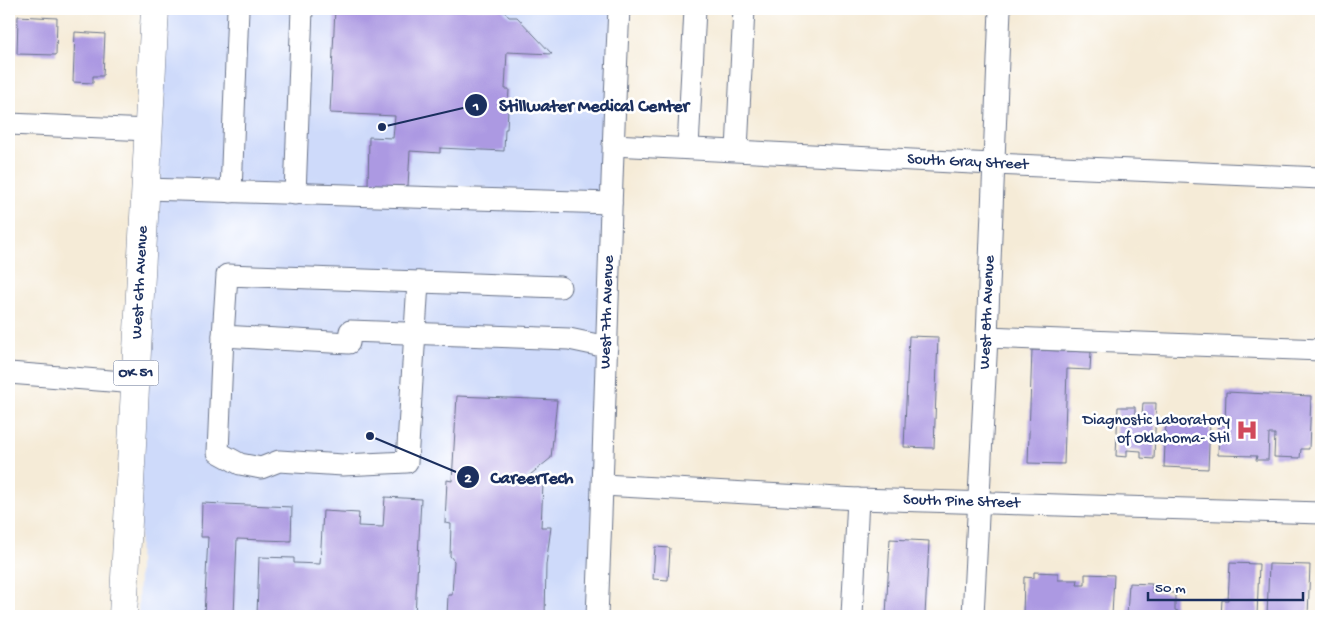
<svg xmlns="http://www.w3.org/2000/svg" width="1330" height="625" viewBox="0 0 1330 625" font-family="'Gochi Hand',sans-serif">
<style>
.built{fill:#cedafa}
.building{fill:#ac99e2}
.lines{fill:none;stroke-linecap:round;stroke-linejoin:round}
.minor-casing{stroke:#677188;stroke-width:23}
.highway-casing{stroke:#677188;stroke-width:29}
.minor{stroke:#fff;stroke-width:21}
.highway{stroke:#fff;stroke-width:28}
.labels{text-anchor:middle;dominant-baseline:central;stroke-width:5;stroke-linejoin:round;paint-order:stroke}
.shield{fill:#fff;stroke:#5f6d8e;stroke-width:1}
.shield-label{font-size:15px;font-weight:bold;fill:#1b2f5e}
.street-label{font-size:16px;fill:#1b2f5e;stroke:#fff}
.poi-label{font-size:16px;fill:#1b2f5e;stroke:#fff;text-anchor:end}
.leader{fill:none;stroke:#1b2f5e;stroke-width:2}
.callout-dot{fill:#1b2f5e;stroke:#fff;stroke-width:2}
.mark-label{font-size:15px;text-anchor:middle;font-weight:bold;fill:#fff}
.callout-label{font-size:18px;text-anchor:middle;font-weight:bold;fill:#1b2f5e;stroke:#fff;stroke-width:5;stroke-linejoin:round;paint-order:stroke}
</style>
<rect width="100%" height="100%" fill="#fff"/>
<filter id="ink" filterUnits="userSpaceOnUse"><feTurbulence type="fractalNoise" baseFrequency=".02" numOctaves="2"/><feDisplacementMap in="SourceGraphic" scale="10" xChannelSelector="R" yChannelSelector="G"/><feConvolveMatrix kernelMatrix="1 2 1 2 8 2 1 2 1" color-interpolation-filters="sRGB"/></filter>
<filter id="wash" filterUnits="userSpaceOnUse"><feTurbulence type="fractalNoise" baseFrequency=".0096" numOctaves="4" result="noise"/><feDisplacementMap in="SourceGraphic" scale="20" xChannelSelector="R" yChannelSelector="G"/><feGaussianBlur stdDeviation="1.12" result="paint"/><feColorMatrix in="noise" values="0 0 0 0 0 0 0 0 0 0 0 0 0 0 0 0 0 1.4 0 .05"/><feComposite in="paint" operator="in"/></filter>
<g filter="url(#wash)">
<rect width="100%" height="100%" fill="#f5ebd7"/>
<path class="built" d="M156,9H619L587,616H138L146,231Z"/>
<g id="blocks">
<path class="building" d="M335,9H502L509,17H517L552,54L507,52L505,89H509L507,129H505L504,151L440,148V153L410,151L408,186L368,185L369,137L393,138L395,116L330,113Z
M18,16L57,18L56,55L17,54Z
M75,32L105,34L103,76H93V83L73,82Z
M909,336L938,337L934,448L904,447Z
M1032,350L1091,352L1090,370L1067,369L1064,464L1028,463Z
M1226,392L1311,396L1309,449H1301L1300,458L1274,457L1275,434H1269L1268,460H1256L1257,456L1218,455L1219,425H1225Z
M457,396L557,400L551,458L520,483L543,484L541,527H551L546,565L545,616H447L448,595H452L454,561L450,556L451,524L445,523L447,480L452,481Z
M1143,403H1156L1154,459L1141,458V451L1127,450V457L1116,456L1118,407H1135V415H1142Z
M1166,419L1210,421L1208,469L1164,467Z
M385,497L421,499L415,616H257L259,557L294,558V563L320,564L323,511L359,513L358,526L383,527Z
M202,503L292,507L291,541L237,539L234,616H204L208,537H201Z
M890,539L929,541L925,616H886Z
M655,547L670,548L668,580L653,579Z
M1230,563L1259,564L1257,616H1221L1222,600H1228Z
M1269,564L1310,565L1308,616H1267Z
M1034,572L1058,573V580H1078L1077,585H1085V574L1114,575L1112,616H1023L1024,577L1034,578Z
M1129,583L1152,584V592L1175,593V610L1178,611V616H1127Z"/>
</g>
</g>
<g filter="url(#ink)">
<use href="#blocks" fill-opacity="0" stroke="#677188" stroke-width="1"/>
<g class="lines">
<g class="minor-casing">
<g id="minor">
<path d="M9,124L149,130"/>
<path id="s1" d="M613,145L993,164L1321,178"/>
<path d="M688,148L695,9"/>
<path d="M737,150L744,9"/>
<path d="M146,189L611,203"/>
<path d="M231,192L238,9"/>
<path d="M295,194L302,9"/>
<path d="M560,287L227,275L223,336L349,343L350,331L569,339L607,347"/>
<path d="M223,336L218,452L240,464L261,468L279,461L343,465L407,462L418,282"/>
<path d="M987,337L1321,350"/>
<path d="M9,373L136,383"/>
<path id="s2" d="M603,485L858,499L1321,513"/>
<path id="s3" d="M597,616C606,414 609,211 619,9"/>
<path d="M852,616L858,499"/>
<path id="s4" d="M973,616L987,337L1000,9"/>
</g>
</g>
<g class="highway-casing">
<g id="highway">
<path id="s5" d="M123,616L155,9"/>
</g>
</g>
<use href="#minor" class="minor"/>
<use href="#highway" class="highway"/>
</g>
</g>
<defs>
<g id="hospital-bare" transform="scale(1.725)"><path d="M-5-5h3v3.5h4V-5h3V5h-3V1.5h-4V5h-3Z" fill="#d1495b" stroke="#fff" stroke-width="2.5" paint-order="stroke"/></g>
</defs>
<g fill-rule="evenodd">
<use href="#hospital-bare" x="1247" y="430"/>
</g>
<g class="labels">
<rect class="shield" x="113.5" y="360.5" width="45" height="25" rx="4"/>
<g class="shield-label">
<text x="136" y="373">OK 51</text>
</g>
<g class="street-label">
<text stroke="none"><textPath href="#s1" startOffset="355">South Gray Street</textPath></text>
<text stroke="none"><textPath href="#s5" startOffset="334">West 6th Avenue</textPath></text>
<text stroke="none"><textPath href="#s3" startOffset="304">West 7th Avenue</textPath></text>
<text stroke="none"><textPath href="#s4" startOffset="304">West 8th Avenue</textPath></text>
<text stroke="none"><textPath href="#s2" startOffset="359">South Pine Street</textPath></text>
</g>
<g class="poi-label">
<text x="1230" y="421">Diagnostic Laboratory<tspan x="1230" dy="18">of Oklahoma- Stil</tspan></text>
</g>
</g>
<path class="leader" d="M382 127L476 105M370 436L468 477"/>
<g class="callout-dot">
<circle cx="382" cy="127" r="5"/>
<circle cx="370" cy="436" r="5"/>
<circle cx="476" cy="105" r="12"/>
<circle cx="468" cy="477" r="12"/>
</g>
<g class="mark-label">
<text x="476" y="110">1</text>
<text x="468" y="482">2</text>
</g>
<g class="callout-label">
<text x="594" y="111">Stillwater Medical Center</text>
<text x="532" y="483">CareerTech</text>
</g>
<rect width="1330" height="625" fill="none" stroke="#fff" stroke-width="30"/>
<path d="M1148 592v8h155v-8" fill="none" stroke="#1b2f5e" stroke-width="2.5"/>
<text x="1155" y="592" font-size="15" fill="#1b2f5e" stroke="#ffffff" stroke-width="4" paint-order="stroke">50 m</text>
</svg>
